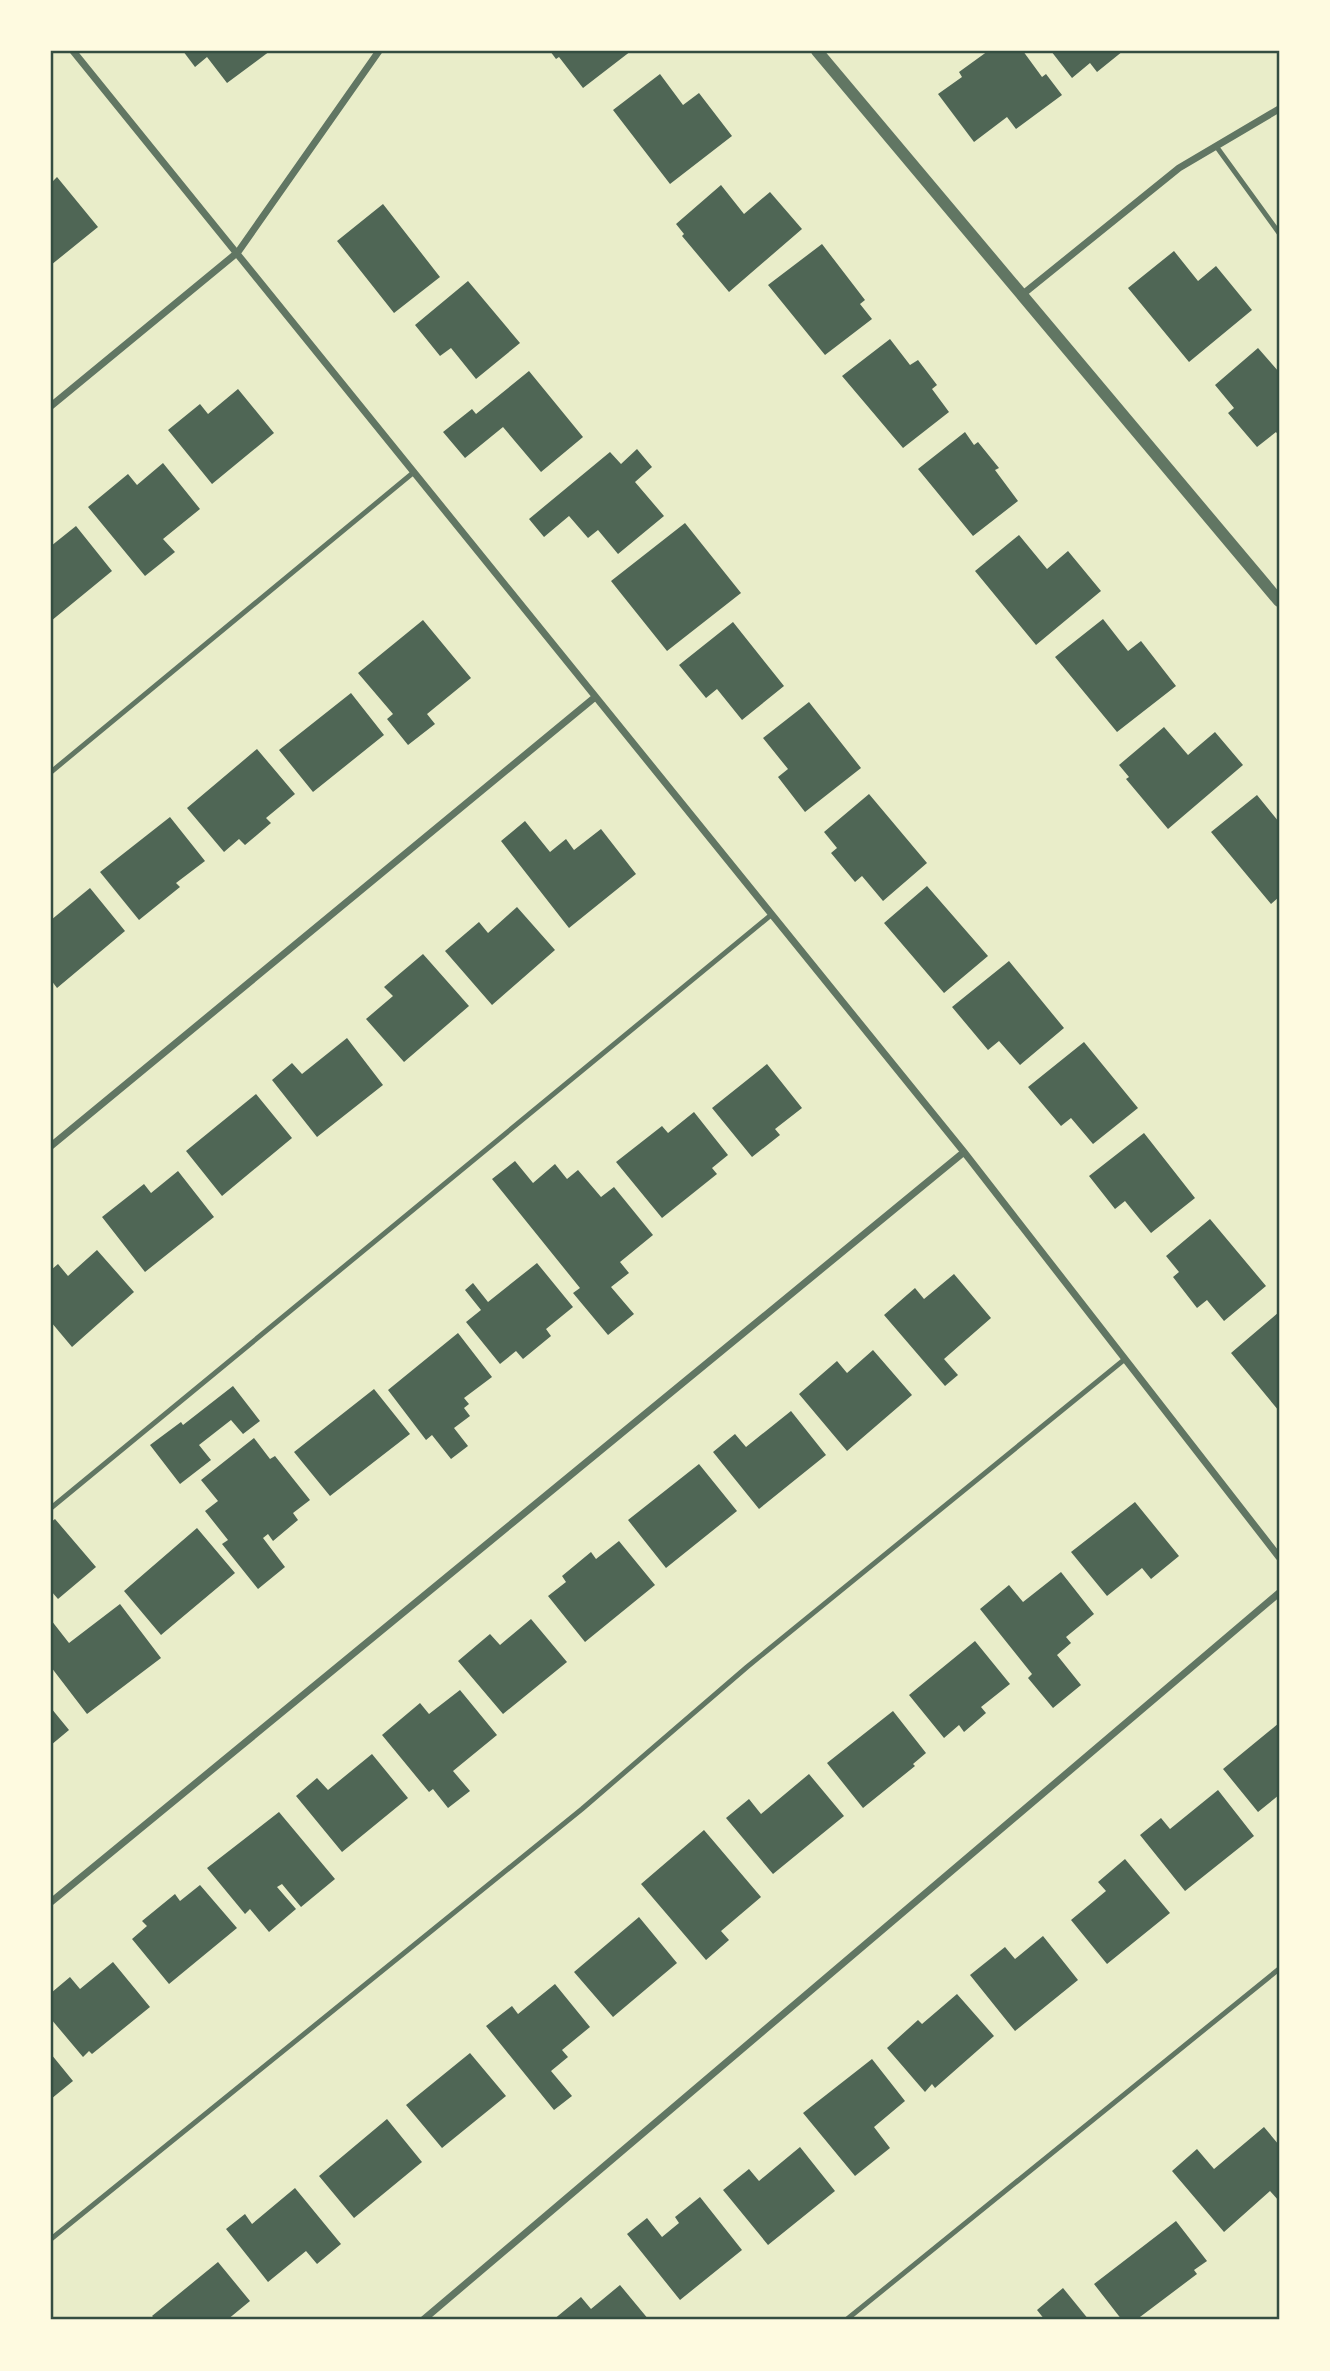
<svg xmlns="http://www.w3.org/2000/svg" width="1330" height="2371" viewBox="0 0 1330 2371" font-family="'DejaVu Sans',sans-serif">
<style>
.building{fill:#4f6655}
.lines{fill:none;stroke-linecap:round;stroke-linejoin:round}
.service{stroke:#617663;stroke-width:5}
.minor{stroke:#617663;stroke-width:7}
.tertiary{stroke:#617663;stroke-width:12}
.neatline{fill:none;stroke:#344e41;stroke-width:2.5}
</style>
<rect width="100%" height="100%" fill="#e9edc9"/>
<path class="building" d="M183,51H270L227,83L207,57L195,67Z
M550,51H631L583,88L559,57L556,59Z
M988,51H1023L1042,77L1046,74L1062,95L1016,129L1007,117L974,142L938,94L962,77L959,72Z
M1051,51H1123L1097,72L1090,63L1072,78Z
M660,74L683,105L699,93L732,136L670,184L613,110Z
M57,177L98,227L51,265V183Z
M721,185L744,214L770,192L802,229L729,292L682,236L684,234L676,224Z
M383,204L440,277L394,313L337,241Z
M822,244L865,300L860,304L872,319L825,355L768,285Z
M1174,251L1198,281L1216,266L1252,310L1189,362L1128,288Z
M468,281L520,343L476,379L451,348L440,356L415,325Z
M890,339L910,365L918,360L937,385L932,389L949,412L903,448L842,376Z
M1258,348L1279,372V436L1276,432L1257,447L1228,413L1234,408L1215,385Z
M529,371L583,437L541,472L503,427L465,458L443,432L472,409L476,414Z
M238,389L274,433L212,484L168,430L200,404L208,414Z
M965,432L974,445L978,442L999,468L995,470L1018,501L973,536L918,469Z
M637,449L652,467L635,482L664,516L618,554L598,530L588,538L569,516L544,537L529,519L610,452L621,464Z
M163,463L200,509L163,539L175,552L145,576L88,507L128,474L137,485Z
M685,523L741,593L667,651L611,581Z
M76,526L112,571L51,621V546Z
M1019,535L1047,569L1068,551L1101,591L1036,645L975,571Z
M1103,619L1128,651L1141,641L1176,686L1117,732L1055,657Z
M423,620L471,678L427,714L435,724L408,745L387,719L393,714L358,673Z
M733,622L784,686L742,720L717,689L706,698L679,665Z
M351,693L384,735L313,792L279,750Z
M809,702L861,768L805,812L778,777L788,769L763,738Z
M1164,727L1188,755L1215,732L1243,765L1168,829L1126,779L1129,777L1119,765Z
M257,749L295,794L266,818L271,823L245,845L239,839L224,852L187,808Z
M869,794L927,863L883,901L862,876L855,882L831,853L837,848L824,832Z
M1257,795L1279,822V897L1271,904L1211,832Z
M170,817L205,861L176,883L180,887L139,920L100,872Z
M525,821L550,852L566,839L574,850L601,829L636,874L569,928L501,841Z
M927,886L988,956L944,993L884,923Z
M90,888L125,931L57,988L51,980V920Z
M517,907L555,950L492,1005L445,951L479,922L488,933Z
M423,954L469,1006L404,1062L366,1019L393,996L384,987Z
M1009,961L1064,1028L1020,1065L999,1041L988,1050L952,1007Z
M347,1038L383,1085L317,1137L272,1080L292,1063L302,1074Z
M1084,1042L1138,1108L1093,1144L1071,1118L1061,1126L1028,1087Z
M767,1064L802,1108L775,1129L780,1135L752,1157L712,1108Z
M256,1094L292,1138L222,1196L186,1151Z
M694,1112L728,1155L712,1168L717,1174L662,1218L616,1162L662,1126L668,1133Z
M1144,1133L1195,1198L1151,1233L1125,1201L1115,1209L1089,1176Z
M515,1161L533,1183L555,1164L567,1179L578,1170L601,1197L614,1187L653,1235L620,1262L629,1273L611,1287L634,1314L608,1335L573,1293L580,1288L492,1179Z
M178,1171L214,1217L145,1272L102,1217L144,1184L151,1193Z
M1210,1219L1266,1286L1224,1321L1207,1300L1197,1308L1173,1277L1179,1272L1166,1256Z
M97,1250L134,1292L72,1347L51,1322V1270L58,1264L68,1276Z
M537,1263L573,1307L546,1329L551,1336L523,1359L516,1351L500,1364L466,1322L481,1310L465,1290L473,1283L488,1302Z
M954,1274L991,1318L944,1359L958,1375L945,1386L884,1315L915,1288L924,1299Z
M1279,1312V1411L1231,1353Z
M458,1333L492,1377L464,1398L469,1404L464,1408L470,1416L454,1428L468,1446L451,1459L432,1435L426,1440L388,1390Z
M873,1350L912,1395L847,1451L799,1394L837,1361L847,1373Z
M233,1386L260,1421L243,1434L231,1420L199,1445L211,1460L180,1484L150,1445L181,1422L183,1425Z
M374,1389L410,1434L330,1496L294,1452Z
M791,1411L826,1455L759,1509L713,1452L735,1434L746,1447Z
M254,1438L270,1459L275,1456L310,1500L293,1513L298,1520L273,1541L268,1534L263,1538L285,1567L258,1589L222,1544L228,1540L205,1511L218,1501L201,1480Z
M699,1464L737,1511L666,1568L628,1520Z
M1135,1502L1179,1556L1151,1579L1142,1568L1107,1596L1071,1552Z
M55,1519L96,1567L58,1599L51,1591V1522Z
M197,1528L235,1573L161,1635L124,1591Z
M619,1541L655,1585L585,1642L548,1596L566,1582L562,1576L591,1552L596,1559Z
M1061,1572L1094,1614L1066,1637L1071,1643L1057,1655L1081,1685L1053,1708L1028,1678L1032,1674L980,1609L1009,1585L1023,1602Z
M120,1604L161,1658L87,1714L51,1667V1620L69,1643Z
M531,1619L567,1662L503,1714L458,1661L490,1634L500,1645Z
M975,1641L1010,1684L981,1707L986,1713L964,1732L959,1725L944,1738L909,1695Z
M460,1690L497,1735L453,1771L470,1791L448,1808L433,1789L429,1792L382,1735L420,1703L429,1714Z
M51,1708L69,1730L51,1745Z
M893,1711L926,1753L913,1764L915,1766L863,1808L827,1763Z
M1279,1723V1795L1258,1812L1223,1769Z
M372,1754L408,1798L342,1852L296,1796L317,1778L328,1790Z
M809,1774L844,1816L773,1874L726,1818L749,1799L761,1814Z
M1218,1790L1254,1836L1185,1891L1140,1835L1161,1818L1170,1829Z
M279,1812L335,1879L301,1907L282,1884L277,1887L296,1909L269,1932L250,1909L245,1914L207,1868Z
M704,1830L761,1897L721,1931L729,1940L706,1960L641,1884Z
M1125,1859L1170,1913L1107,1964L1071,1920L1106,1891L1098,1882Z
M200,1885L237,1928L169,1984L132,1939L147,1926L142,1921L175,1894L180,1901Z
M639,1917L677,1963L613,2017L574,1972Z
M1043,1936L1078,1980L1015,2031L970,1975L1005,1947L1015,1959Z
M113,1962L150,2007L92,2054L89,2051L83,2057L51,2019V1993L70,1977L80,1989Z
M555,1984L590,2027L562,2050L568,2057L551,2071L572,2096L554,2110L486,2026L512,2006L518,2014Z
M957,1994L994,2036L935,2088L932,2084L925,2092L887,2048L918,2020L922,2024Z
M470,2053L506,2096L442,2148L406,2105Z
M51,2054L73,2081L51,2099Z
M872,2059L905,2101L874,2127L890,2148L855,2176L803,2113Z
M387,2119L422,2162L354,2218L319,2176Z
M1264,2127L1279,2145V2201L1270,2191L1224,2232L1172,2171L1197,2149L1214,2169Z
M800,2147L835,2191L768,2245L723,2190L749,2169L759,2181Z
M295,2188L341,2244L317,2264L306,2251L268,2282L226,2229L245,2214L252,2224Z
M700,2197L742,2250L680,2300L627,2234L647,2218L662,2237L679,2223L675,2217Z
M1176,2221L1207,2261L1194,2270L1197,2274L1136,2320H1122L1094,2284Z
M218,2262L250,2301L227,2320H156L152,2316Z
M620,2285L649,2320H553L581,2297L591,2309Z
M1063,2288L1089,2320H1045L1037,2310Z"/>
<g class="lines">
<path class="service" d="M1216,146L1279,233
M51,772L414,472
M51,1508L771,915
M51,2239L582,1809L747,1667L1125,1359
M846,2320L1279,1969"/>
<path class="minor" d="M73,51L964,1152L1279,1557
M1023,294L1179,168L1279,109
M51,406L238,252L379,51
M51,1146L594,698
M51,1902L964,1152
M423,2320L1279,1593"/>
<path class="tertiary" d="M817,51L1279,601"/>
</g>
<rect width="1330" height="2371" fill="none" stroke="#fefae0" stroke-width="105"/>
<rect x="52" y="52" width="1226" height="2266" class="neatline"/>
</svg>
